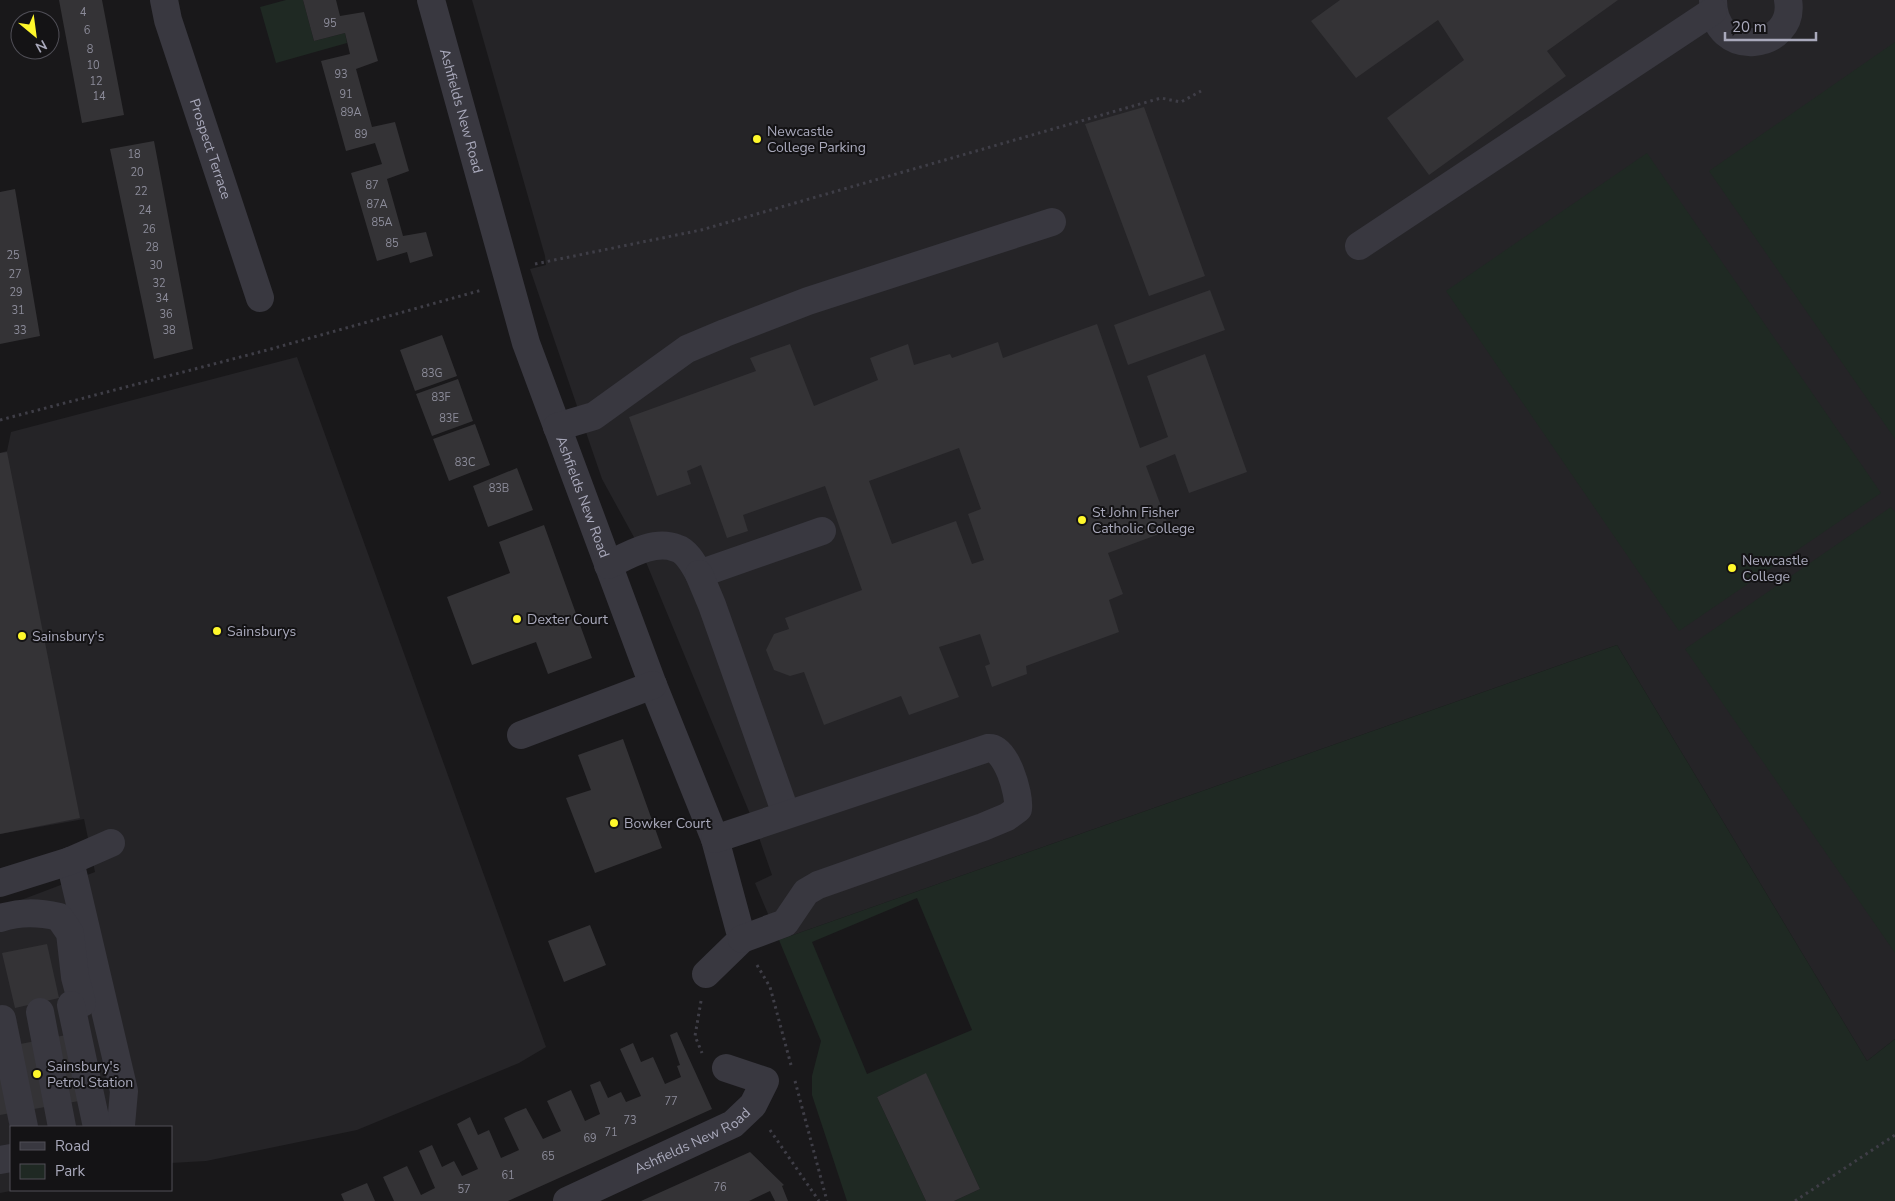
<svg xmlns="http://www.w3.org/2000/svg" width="1895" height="1201" viewBox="0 0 1895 1201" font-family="'Nunito Sans',sans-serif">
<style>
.built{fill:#252427}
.green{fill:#1f2923;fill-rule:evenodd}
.building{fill:#343336;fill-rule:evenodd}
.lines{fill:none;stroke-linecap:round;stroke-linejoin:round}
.path{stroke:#3f3e47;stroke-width:3;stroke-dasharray:2.5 4;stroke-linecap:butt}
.minor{stroke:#393840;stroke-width:28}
.poi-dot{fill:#fff82b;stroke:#141315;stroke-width:2}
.labels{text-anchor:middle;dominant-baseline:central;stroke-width:4;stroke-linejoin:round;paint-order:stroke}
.number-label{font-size:11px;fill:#8c8c9a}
.street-label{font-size:14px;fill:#a9a9bb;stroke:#141315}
.poi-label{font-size:14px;fill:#a9a9bb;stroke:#141315;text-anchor:start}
</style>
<rect width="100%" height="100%" fill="#19181a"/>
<path class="built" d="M472,0H1895V1039L1867,1061L1617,645L779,940L755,883L772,875L755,826L641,550L602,479L530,269L546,265L545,256Z
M297,357L546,1047L519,1063L357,1130L206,1161L171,1163V1127H11V1190H16L0,1193V908L95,872L84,819L0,834V453L7,451L11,432Z"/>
<path class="green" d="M286,0H303L314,41L345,33L347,43L276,63L260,7Z
M1895,42V439L1709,171Z
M1647,153L1881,493L1679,631L1446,291Z
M1891,507L1895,512V953L1685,649Z
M1617,645L1867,1061L1895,1039V1201H954L980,1189L926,1074L877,1097L926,1201H847L812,1095V1076L821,1041L779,940ZM917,898L972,1030L867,1074L812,942Z"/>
<path class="building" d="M59,0H102L124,115L82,123Z
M303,0H336L340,16L364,12L378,61L356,69L372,127L395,122L409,171L387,179L403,236L426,232L433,256L410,263L407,252L377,261L351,173L382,164L375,143L346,151L321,61L350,54L345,33L314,41Z
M1340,0H1618L1547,51L1566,76L1429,175L1387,118L1464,60L1438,20L1356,78L1311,21Z
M1144,107L1205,276L1149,296L1085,124Z
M154,141L193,349L154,359L110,149Z
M15,189L40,336L0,344V192Z
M1210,290L1225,330L1128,365L1114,325Z
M1097,324L1140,448L1168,437L1147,376L1205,354L1247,472L1189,493L1175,454L1146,466L1170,530L1108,553L1123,594L1109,600L1119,632L1026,666L1027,674L992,687L985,666L990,664L980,634L939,647L959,697L909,715L901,696L824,725L804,672L790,676L774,670L766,650L774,634L789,629L785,618L862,590L825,486L743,515L748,531L727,538L701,465L687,471L691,484L657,496L629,417L756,371L750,358L790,344L814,406L878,380L870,358L908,344L914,365L950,354L952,358L998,342L1003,358ZM959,448L981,509L968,514L984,560L972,564L956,521L892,544L869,481Z
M442,335L457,376L415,391L400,350Z
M458,379L473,421L432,436L416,394Z
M475,424L490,465L449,481L433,439Z
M7,452L80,818L0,834V453Z
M517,468L533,510L488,527L473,486Z
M544,525L592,658L548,674L536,642L472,665L447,597L510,573L499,542Z
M623,739L662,848L595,873L566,798L591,790L578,755Z
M590,925L606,965L564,982L548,941Z
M47,944L59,998L15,1008L2,953Z
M677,1032L712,1109L508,1201H394L383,1177L407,1166L421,1195L435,1188L419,1151L432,1145L442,1167L454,1161L462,1176L478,1169L457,1124L470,1117L478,1135L489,1130L501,1158L519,1150L504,1118L516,1112L526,1108L543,1139L561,1131L547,1101L571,1090L585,1121L600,1114L590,1085L600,1081L608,1098L621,1092L626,1102L641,1096L620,1049L633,1043L641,1062L653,1057L665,1084L681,1077L677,1066L680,1065L670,1035Z
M66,1035L79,1101L0,1115V1048Z
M926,1073L980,1189L954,1201H926L877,1097Z
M750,1152L784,1185L782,1186L788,1201H775L770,1191L749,1201H641Z
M367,1183L375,1201H344L341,1194Z"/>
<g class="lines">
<path class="path" d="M535,264L701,230L1161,98L1181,102L1201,91
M0,420L271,349L482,290
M757,965L770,987L791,1065
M701,1001L695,1036L702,1053
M795,1081L827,1201
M770,1130L819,1201
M1795,1201L1895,1135"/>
<g class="minor">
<path id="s1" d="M164,0L168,20L260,298"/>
<path id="s2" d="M431,0L526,343L653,685L715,839L742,939L706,974"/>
<path d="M1713,0C1713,62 1797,50 1788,0"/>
<path d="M1359,246L1713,11"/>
<path d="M557,427L594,416L687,349L725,333L808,301L1052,222"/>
<path d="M608,565C627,556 654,539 676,548C687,551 694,565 699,574L822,531"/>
<path d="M699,574L712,605L786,814"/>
<path d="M521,735L653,685"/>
<path d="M715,839L988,748C1006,746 1020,794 1018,809L1007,817L983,827L818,885L806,892L785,923L742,939"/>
<path d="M70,861L124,1091L121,1125L118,1127"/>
<path d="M0,883L70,861L111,843"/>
<path d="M0,918C21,912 37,912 59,917L70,933L75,977L82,1003"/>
<path d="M71,1005L97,1127"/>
<path d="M40,1012L62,1127"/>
<path d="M2,1019L24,1127"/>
<path d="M0,1160L11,1158"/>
<path id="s3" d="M567,1201L733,1124L753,1105L765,1081L726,1068"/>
</g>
</g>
<g class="poi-dot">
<circle cx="757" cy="139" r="5"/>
<circle cx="1082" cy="520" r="5"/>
<circle cx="1732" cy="568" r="5"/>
<circle cx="517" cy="619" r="5"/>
<circle cx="217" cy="631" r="5"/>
<circle cx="22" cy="636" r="5"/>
<circle cx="614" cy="823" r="5"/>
<circle cx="37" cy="1074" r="5"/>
</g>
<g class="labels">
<g class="number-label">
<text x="83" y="12">4</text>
<text x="330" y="23">95</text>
<text x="87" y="30">6</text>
<text x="90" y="49">8</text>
<text x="93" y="65">10</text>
<text x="341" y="74">93</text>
<text x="96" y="81">12</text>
<text x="346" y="94">91</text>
<text x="99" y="96">14</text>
<text x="351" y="112">89A</text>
<text x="361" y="134">89</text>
<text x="134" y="154">18</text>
<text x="137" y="172">20</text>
<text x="372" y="185">87</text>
<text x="141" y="191">22</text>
<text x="377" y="204">87A</text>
<text x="145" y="210">24</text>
<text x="382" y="222">85A</text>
<text x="149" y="229">26</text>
<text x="392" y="243">85</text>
<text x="152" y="247">28</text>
<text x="13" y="255">25</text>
<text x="156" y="265">30</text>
<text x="15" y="274">27</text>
<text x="159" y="283">32</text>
<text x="16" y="292">29</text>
<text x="162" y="298">34</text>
<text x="18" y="310">31</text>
<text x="166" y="314">36</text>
<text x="20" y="330">33</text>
<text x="169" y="330">38</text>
<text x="432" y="373">83G</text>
<text x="441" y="397">83F</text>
<text x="449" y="418">83E</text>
<text x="465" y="462">83C</text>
<text x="499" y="488">83B</text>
<text x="671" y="1101">77</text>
<text x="630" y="1120">73</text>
<text x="611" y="1132">71</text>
<text x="590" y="1138">69</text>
<text x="548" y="1156">65</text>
<text x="508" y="1175">61</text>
<text x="720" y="1187">76</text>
<text x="464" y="1189">57</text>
</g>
<g class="street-label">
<text stroke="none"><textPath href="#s2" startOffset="115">Ashfields New Road</textPath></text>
<text stroke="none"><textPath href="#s1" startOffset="156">Prospect Terrace</textPath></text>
<text stroke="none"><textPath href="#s2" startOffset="520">Ashfields New Road</textPath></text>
<text stroke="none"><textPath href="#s3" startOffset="139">Ashfields New Road</textPath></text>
</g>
<g class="poi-label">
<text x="767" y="131">Newcastle<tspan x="767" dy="16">College Parking</tspan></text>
<text x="1092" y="512">St John Fisher<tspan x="1092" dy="16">Catholic College</tspan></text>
<text x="1742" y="560">Newcastle<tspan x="1742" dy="16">College</tspan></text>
<text x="527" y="619">Dexter Court</text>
<text x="227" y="631">Sainsburys</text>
<text x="32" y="636">Sainsbury's</text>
<text x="624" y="823">Bowker Court</text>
<text x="47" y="1066">Sainsbury's<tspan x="47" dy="16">Petrol Station</tspan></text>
</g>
</g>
<rect x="10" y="1126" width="162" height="65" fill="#141315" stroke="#504f57"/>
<rect x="20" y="1142" width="25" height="8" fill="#393840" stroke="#504f57"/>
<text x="55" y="1151" font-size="15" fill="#a9a9bb">Road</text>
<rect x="20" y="1164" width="25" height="15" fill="#1f2923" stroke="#504f57"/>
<text x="55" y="1176" font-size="15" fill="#a9a9bb">Park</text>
<g transform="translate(35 35) rotate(151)"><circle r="24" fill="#141315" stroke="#504f57"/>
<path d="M0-4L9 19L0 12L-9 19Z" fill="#fff82b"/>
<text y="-8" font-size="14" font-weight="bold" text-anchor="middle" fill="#a9a9bb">N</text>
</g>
<path d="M1725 32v8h91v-8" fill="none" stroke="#a9a9bb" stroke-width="2.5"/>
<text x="1732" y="32" font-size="15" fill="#a9a9bb" stroke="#141315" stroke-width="4" paint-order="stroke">20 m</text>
</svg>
